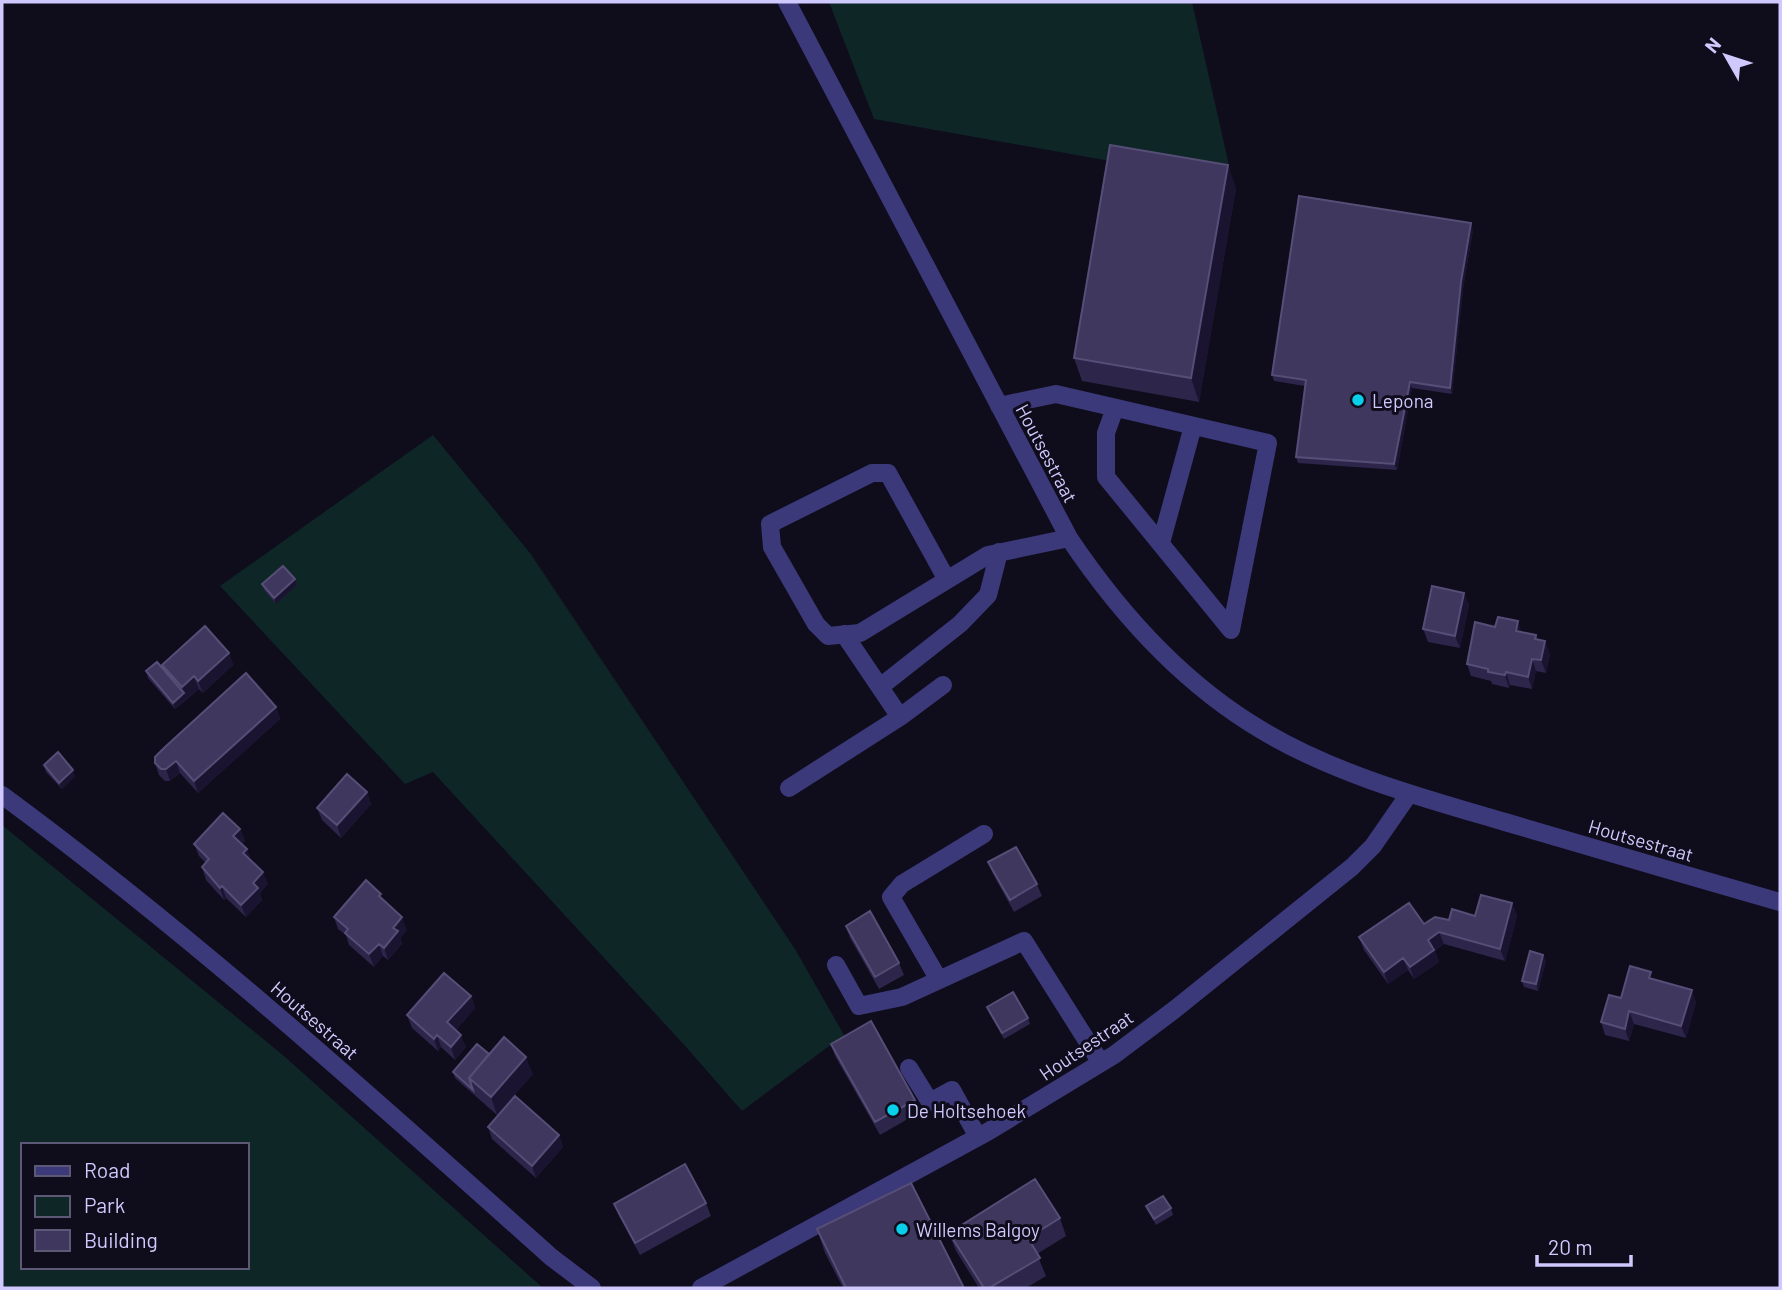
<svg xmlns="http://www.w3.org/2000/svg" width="1782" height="1290" viewBox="0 0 1782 1290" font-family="Barlow,sans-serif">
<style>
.green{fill:#0f2626;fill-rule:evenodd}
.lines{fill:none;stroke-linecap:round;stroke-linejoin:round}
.minor{stroke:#3c397a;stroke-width:18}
.wall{fill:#2d254a}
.shaded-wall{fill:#1a1430}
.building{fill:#3f375e;stroke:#564e77;stroke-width:2}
.poi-dot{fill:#08d0ea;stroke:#0f0c1c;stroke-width:2.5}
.labels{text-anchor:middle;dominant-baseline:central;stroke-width:6;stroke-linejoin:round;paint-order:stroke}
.poi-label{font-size:19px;fill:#d0c9fd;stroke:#0f0c1c;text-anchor:start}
.street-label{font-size:19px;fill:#d0c9fd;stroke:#0f0c1c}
</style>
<rect width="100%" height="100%" fill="#0f0c1c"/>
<path class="green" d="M829,2H1192L1233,183L874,119Z
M433,435L530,553L795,949L844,1035L742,1111L687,1048L433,772L405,784L220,586Z
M2,825L284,1056L543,1288H2ZM23,1145H247V1267H23Z"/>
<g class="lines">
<path class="minor" d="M787,2L1069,538C1120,614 1183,684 1263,731C1337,775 1423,798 1505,822C1597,849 1688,876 1780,902
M999,406L1056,394L1268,443L1231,630L1106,477V433L1115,408
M1161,543L1193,426
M947,580L888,473H872L770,524L772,547L816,624L828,636L860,633L988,555L1069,538
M844,634L900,717
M880,687L960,624L988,595L999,552
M789,788L900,717L943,685
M2,795C195,937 372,1097 551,1257L592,1288
M836,965L859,1006L902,997L1024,941L1101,1063
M939,980L891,897L902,884L984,834
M909,1068L930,1102L952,1090L978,1137
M701,1288L989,1131L1114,1055L1174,1010L1352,867L1373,846L1409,794"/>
</g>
<path class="wall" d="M1236,188L1199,402L1082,381L1074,358Z
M1473,230L1463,289L1452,394L1412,388L1397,470L1298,463L1296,457L1305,386L1274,381L1272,375Z
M295,579L297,585L276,604L264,590L262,584Z
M1464,593L1469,605L1460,648L1428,642L1423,629Z
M1522,632L1536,635L1538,640L1550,654L1546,673L1536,671L1532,689L1510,685L1509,688L1492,684L1491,681L1471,676L1467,664Z
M229,653L233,665L203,693L199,689L175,709L148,678L146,671L163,669L162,665Z
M276,707L280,719L198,793L180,773L170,781H165L159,775L155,763Z
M44,765L75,776L62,789L46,772Z
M367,792L371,804L341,838L322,820L317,808Z
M240,829L245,841L242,844L247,849L251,861L268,884L260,893L262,900L246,917L226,898L224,900L206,880L202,867L206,863L199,856L194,844Z
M988,862L1037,884L1042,896L1014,912L993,874Z
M384,901L407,930L400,938L402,944L388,960L383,956L374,967L349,945L346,935L338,929L334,917Z
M1512,903L1517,916L1505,961L1444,944L1435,951L1439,962L1414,979L1408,970L1388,984L1364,950L1359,937L1475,916Z
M846,926L899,963L904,975L879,989L850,938Z
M1546,961L1538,991L1524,987L1522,981Z
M1653,979L1696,1002L1686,1038L1634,1024L1629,1041L1605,1035L1601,1022L1621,998Z
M471,996L475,1008L456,1030L466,1047L455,1060L441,1047L438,1051L412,1028L407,1015Z
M987,1007L1028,1018L1030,1024L1004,1039L989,1013Z
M831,1044L915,1100L920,1112L880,1135L835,1056Z
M489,1054L533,1074L497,1115L455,1078L453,1072Z
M488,1127L559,1135L563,1147L536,1178L492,1139Z
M706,1203L711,1216L640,1255L619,1216L614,1204Z
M1146,1206L1171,1208L1173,1215L1156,1225Z
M1060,1218L1066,1236L1037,1254L1046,1276L1026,1288H979L956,1251L949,1233Z
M817,1229L964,1288H843L825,1253Z"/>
<path class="shaded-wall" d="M1228,165L1236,188L1199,402L1191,378Z
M1471,223L1473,230L1463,289L1452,394L1450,388L1461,282Z
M1410,382L1412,388L1397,470L1394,464Z
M295,579L297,585L276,604L274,598Z
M1464,593L1469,605L1460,648L1455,636Z
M1518,621L1522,633L1516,631Z
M1545,641L1550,654L1546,673L1541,660Z
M229,653L233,665L203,693L198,681Z
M1532,659L1536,671L1532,689L1528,677Z
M1506,672L1510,685L1509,688L1505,675Z
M194,676L199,689L186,699L182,687Z
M184,693L186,699L175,709L173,703Z
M276,707L280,719L198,793L194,781Z
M176,761L180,773L170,781L166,769Z
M73,770L75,776L62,789L59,783Z
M367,792L371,804L341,838L337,825Z
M240,829L245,841L238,848L233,836Z
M247,849L251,861L243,853Z
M263,872L268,884L260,893L262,900L246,917L241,905L253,883Z
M222,886L226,898L224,900L220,888Z
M1512,903L1517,916L1505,961L1500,949Z
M402,917L407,930L400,938L402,944L388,960L384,948L393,928Z
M1439,932L1444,944L1435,951L1439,962L1414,979L1410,967L1428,940Z
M379,944L383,956L374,967L369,954Z
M1543,955L1546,961L1538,991L1536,984Z
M1403,958L1408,970L1388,984L1384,972Z
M1692,990L1696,1002L1686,1038L1681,1026Z
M471,996L475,1008L452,1035L447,1022Z
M1629,1011L1634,1024L1629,1041L1625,1029Z
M437,1035L441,1047L438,1051L434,1039Z
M461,1035L466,1047L455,1060L451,1047Z
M526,1057L533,1074L497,1115L491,1097Z
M559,1135L563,1147L536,1178L532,1166Z"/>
<path class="building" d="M1110,145L1228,165L1191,378L1074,358Z
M1299,196L1471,223L1461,282L1450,388L1410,382L1394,464L1296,457L1306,380L1272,375Z
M283,566L295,579L274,598L262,584Z
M1432,586L1464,593L1455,636L1423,629Z
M1498,617L1518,621L1516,631L1536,635L1535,639L1545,641L1541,660L1532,659L1528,677L1506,672L1505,675L1488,672V669L1467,664L1475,622L1495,627Z
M205,626L229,653L198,681L194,676L182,687L162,665Z
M157,662L184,693L173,703L146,671Z
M246,673L276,707L194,781L176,761L166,769H161L155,763V757L164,748Z
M58,752L73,770L59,783L44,765Z
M347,774L367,792L337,825L317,808Z
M223,813L240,829L233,836L247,849L243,853L263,872L253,883L258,888L241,905L222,886L220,888L202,867L209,859L194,844Z
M1016,847L1037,884L1010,900L988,862Z
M366,880L381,894L379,896L402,917L393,928L398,931L384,948L379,944L369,954L345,933L348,929L334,917Z
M1481,895L1512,903L1500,949L1439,932L1428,940L1434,950L1410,967L1403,958L1384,972L1359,937L1409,903L1424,924L1435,917L1449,920L1452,909L1475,916Z
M870,911L899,963L875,977L846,926Z
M1530,951L1543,955L1536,984L1522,981Z
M1630,966L1651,972L1649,978L1692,990L1681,1026L1629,1011L1625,1029L1601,1022L1609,995L1621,998Z
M444,973L471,996L447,1022L461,1035L451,1047L437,1035L434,1039L407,1015Z
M1013,992L1028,1018L1002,1033L987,1007Z
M871,1021L915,1100L875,1122L831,1044Z
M504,1037L526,1057L491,1097L469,1078Z
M477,1044L489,1054L469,1078L473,1090L453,1072Z
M515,1096L559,1135L532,1166L488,1127Z
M685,1164L706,1203L635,1243L614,1204Z
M1035,1179L1060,1218L1028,1238L1040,1258L989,1288H984L949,1233Z
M911,1183L964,1288H846L817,1229Z
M1163,1196L1171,1208L1154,1219L1146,1206Z"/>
<g class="poi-dot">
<circle cx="1358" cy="400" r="7"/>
<circle cx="893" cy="1110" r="7"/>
<circle cx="902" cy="1229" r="7"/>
</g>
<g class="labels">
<g class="poi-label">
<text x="1372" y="400">Lepona</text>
<text x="907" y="1110">De Holtsehoek</text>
<text x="916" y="1229">Willems Balgoy</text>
</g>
<g class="street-label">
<text transform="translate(1047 453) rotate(62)">Houtsestraat</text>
<text transform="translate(1641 840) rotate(16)">Houtsestraat</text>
<text transform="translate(315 1020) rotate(41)">Houtsestraat</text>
<text transform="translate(1086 1045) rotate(-34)">Houtsestraat</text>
</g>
</g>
<rect width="1782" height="1290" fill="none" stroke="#d0c9fd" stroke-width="7"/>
<rect x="21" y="1143" width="228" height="126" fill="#0f0c1c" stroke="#5c5876" stroke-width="2"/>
<rect x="35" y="1166" width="35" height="10" fill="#3c397a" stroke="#5c5876" stroke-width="2"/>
<text x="84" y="1178" font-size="21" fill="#d0c9fd">Road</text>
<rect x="35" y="1196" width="35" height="21" fill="#0f2626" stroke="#5c5876" stroke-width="2"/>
<text x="84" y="1213" font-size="21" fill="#d0c9fd">Park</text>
<rect x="35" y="1230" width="35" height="21" fill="#3f375e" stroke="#5c5876" stroke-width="2"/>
<text x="84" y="1248" font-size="21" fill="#d0c9fd">Building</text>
<g transform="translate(1726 56) rotate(309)" stroke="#0f0c1c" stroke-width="5" paint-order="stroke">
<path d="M0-5L12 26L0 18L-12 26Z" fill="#d0c9fd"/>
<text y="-10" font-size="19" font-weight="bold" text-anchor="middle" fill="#d0c9fd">N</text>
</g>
<path d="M1537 1255v10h94v-10" fill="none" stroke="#d0c9fd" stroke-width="3.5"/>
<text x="1548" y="1255" font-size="21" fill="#d0c9fd" stroke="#0f0c1c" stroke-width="5" paint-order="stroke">20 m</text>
</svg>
